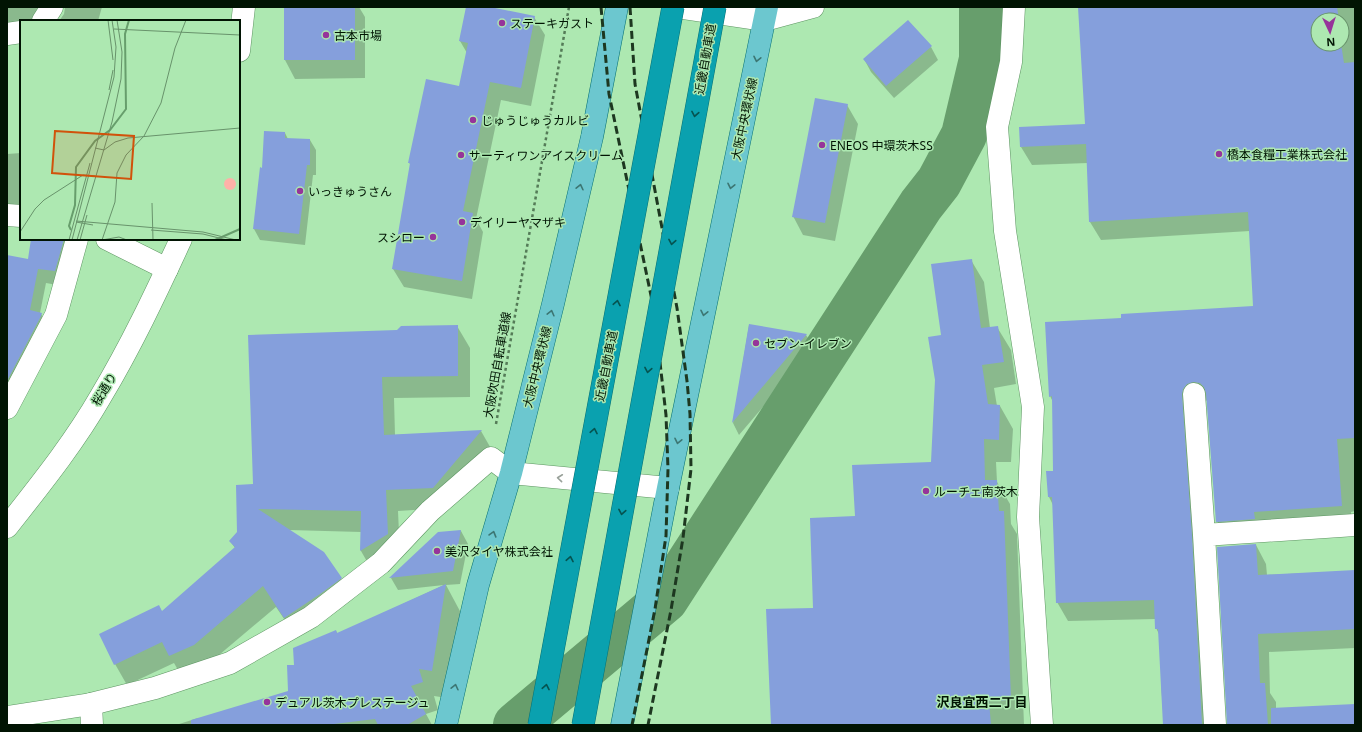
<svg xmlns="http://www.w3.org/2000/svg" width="1362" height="732" viewBox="0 0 1362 732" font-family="'Noto Sans','Noto Sans JP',sans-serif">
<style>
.shadow{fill:#0003;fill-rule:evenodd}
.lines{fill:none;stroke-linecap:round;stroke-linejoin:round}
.river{stroke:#679e6c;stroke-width:46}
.building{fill:#859fdc}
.minor-casing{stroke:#5d9562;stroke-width:23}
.tertiary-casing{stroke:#5d9562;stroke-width:23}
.secondary-casing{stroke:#5d9562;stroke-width:23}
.primary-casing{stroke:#077073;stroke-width:23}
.path{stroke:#547b57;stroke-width:2.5;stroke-dasharray:3 3;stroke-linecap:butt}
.minor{stroke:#fff;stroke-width:22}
.tertiary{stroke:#fff;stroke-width:22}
.secondary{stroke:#fff;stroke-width:22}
.primary{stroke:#6cc7cf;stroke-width:22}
.rail{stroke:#1d3720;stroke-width:3;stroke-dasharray:8 4;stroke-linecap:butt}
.motorway-bridge-casing{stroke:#077073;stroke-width:23;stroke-linecap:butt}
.motorway-bridge{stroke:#0aa1af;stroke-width:22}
.oneway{stroke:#3c7673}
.oneway2{stroke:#055350}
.oneway3{stroke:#99a19a}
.poi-dot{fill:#96349a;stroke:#ade8b1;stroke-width:1.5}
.labels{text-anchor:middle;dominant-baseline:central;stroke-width:3;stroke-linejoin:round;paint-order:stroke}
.poi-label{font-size:12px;fill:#011403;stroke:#ade8b1;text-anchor:start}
.street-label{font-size:12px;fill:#011403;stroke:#ade8b1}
.neighbourhood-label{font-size:13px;font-weight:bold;fill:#011403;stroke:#ade8b1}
.inset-river{fill:none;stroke:#679e6c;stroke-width:2}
.inset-road{fill:none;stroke:#68936b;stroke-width:1}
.view{fill:#d1520b;fill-opacity:0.15;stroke:#d1520b;stroke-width:2}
.inset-edge{fill:none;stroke:#011403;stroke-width:2}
</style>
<rect width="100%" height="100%" fill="#ade8b1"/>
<path class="shadow" d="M7,7H42L43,21H21V35L7,37Z
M65,7H102L98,21H59L64,14Z
M285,7H359L365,17V78L295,79L285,60Z
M467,7H485L534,17L545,35L531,106L501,100L476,219L483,232L472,299L404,287L393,269L411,165L409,163L460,87L467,53L460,41Z
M1042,7H1355V511L1351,512L1352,525L1227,540L1217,521L1208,401L1204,400L1212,725H1164L1161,683H1162L1159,634L1156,628V619L1068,621L1057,602L1053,505L1049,497L1054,472L1053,402L1050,396L1122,319L1254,307L1250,231L1101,240L1090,222L1088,163L1032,165L1021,147L1086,125L1079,7ZM1318,20H1342V44H1318Z
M931,47L938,60L894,98L871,72L864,59Z
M847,105L858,124L835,241L803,235L793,216Z
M285,133L288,139L310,140L316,150V175H313L305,245L260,240L254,229L263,169Z
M21,153V217L7,218V154Z
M32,239H76L63,286L46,283L40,313L41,314L50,328L7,390V256L29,261Z
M971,260L984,282L990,328L997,327L1011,350L1016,384L994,388L997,406H1000L1013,429L1011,462H996L997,482L1010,504L1011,524L1017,534L1024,725H772L814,609L856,517L932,463L942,335Z
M749,325L806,335L814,347L739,435L733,423Z
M457,326L470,348V397L394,398L395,435L481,431L493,452L445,508L398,511L400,555L373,572L361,551V532L289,530L341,578L353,599L332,615L297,638L276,607L206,666L182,677L174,663L127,685L115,664L162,612L235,548L230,541L238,533L254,485L397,331Z
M461,531L468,544L460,584L446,585L461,613L447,698L434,696L438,710L426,714L432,725H222L289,692L295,666L336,631L338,634L444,585L398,590L391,578L439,533Z
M1256,545L1266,564L1267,575L1355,571V648L1269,652L1270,693L1276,702V709L1355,705V725H1228Z
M198,718L202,725H176Z"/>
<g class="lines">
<path class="river" d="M516,725L665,600L921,205L939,182L964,135L982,59V7"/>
</g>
<path class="building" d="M284,7H355V60H284Z
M466,7H490L535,16L521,88L490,82L463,211L473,213L462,281L392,269L410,163H408L426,79L459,86L468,43L459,41Z
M1078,7H1337L1339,20H1318V44H1341L1344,63L1355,62V438L1337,439L1342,506L1254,512L1255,519L1216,522L1206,393L1204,387L1200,383L1194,382L1187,384L1183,389L1182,395L1192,536L1202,725H1163L1158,629H1155L1154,600L1056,603L1052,497H1048L1046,471H1053L1052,396L1049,397L1045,322L1121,318V314L1253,306L1248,212L1089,222L1086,144L1020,147L1019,127L1085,124Z
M908,20L932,46L886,86L863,59Z
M815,98L848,104L825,223L792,217Z
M264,131L285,132V138L310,139V165H307L299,234L253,229L260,167L262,168Z
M31,239H64L55,271L38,269L30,310L42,313L41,316L7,381V255L28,259Z
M972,259L981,328L998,326L1004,362L982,365L988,404L1000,405L999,440L984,439L985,480H997L999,511H1004L1011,700L989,701L991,725H771L766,609L813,608L810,518L855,516L852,465L931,462L935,380L928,337L941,335L931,264Z
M749,324L807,334L732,423Z
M458,325V376L382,377L384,435L482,430L433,488L386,490L388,534L360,551L361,511L258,509L324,552L342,578L320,594L284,618L263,586L194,645L169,656L162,642L114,665L99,634L159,605L162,611L235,547L229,541L237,532L236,485L253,484L248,335L397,330L401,326Z
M461,530L453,571L389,578L438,532Z
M1256,544L1258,575L1355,570V629L1258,634L1260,683H1265L1268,725H1227L1217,547Z
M446,584L432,671L419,669L423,682L411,686L426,714L407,725H378L375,719L326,725H191V720L288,691L287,665H294L293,648L336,630L337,633Z
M1355,704V725H1271V708Z"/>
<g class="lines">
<g class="minor-casing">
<path id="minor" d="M1014,7L1011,62L997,127L1005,231L1033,407L1028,517L1042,725
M43,21L52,7
M7,34L21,32
M7,215L21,216
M107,239L167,269
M1194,394L1204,535L1355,525
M7,408L56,315L77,239
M1204,535L1215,725
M91,704L92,725"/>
</g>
<g class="tertiary-casing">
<path id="tertiary" d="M239,51L244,7
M7,527C40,485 74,443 101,396C131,346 156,293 181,239
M7,717L91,704L155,688L230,663L311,617L381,563L430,511L491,458L511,473L668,488"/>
</g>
<g class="secondary-casing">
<path id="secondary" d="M677,7L765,20L813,7"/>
</g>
<g class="primary-casing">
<path id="primary" d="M446,725L478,585L511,473L553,304L592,137L617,7
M622,725L668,488L767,7"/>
</g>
<path class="path" d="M496,424L569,7"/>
<use href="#minor" class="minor"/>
<use href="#tertiary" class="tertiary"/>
<use href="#secondary" class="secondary"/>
<use href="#primary" class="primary"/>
<path class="rail" d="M601,7L609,94L654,310L666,415L668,469L666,536L655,609L632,725
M630,7L635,84L677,308L687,381L690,414L691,469L683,538L671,610L648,725"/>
<g class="motorway-bridge-casing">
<path id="motorway-bridge" d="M539,725L673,7
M583,725L715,7"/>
</g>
<use href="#motorway-bridge" class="motorway-bridge"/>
</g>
<defs><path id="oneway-chevron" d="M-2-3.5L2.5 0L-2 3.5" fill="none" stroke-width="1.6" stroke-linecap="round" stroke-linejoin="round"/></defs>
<g class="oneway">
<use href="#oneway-chevron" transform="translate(757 59) rotate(102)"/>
<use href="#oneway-chevron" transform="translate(731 186) rotate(102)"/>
<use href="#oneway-chevron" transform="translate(580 187) rotate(-77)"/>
<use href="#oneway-chevron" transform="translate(551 313) rotate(-76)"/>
<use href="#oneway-chevron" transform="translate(704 313) rotate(102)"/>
<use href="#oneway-chevron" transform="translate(678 441) rotate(102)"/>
<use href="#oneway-chevron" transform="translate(493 534) rotate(-74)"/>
<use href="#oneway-chevron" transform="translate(455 687) rotate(-77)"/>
</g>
<g class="oneway2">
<use href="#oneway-chevron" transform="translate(695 114) rotate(100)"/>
<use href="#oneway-chevron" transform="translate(672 242) rotate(100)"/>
<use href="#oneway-chevron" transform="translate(617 303) rotate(-79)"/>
<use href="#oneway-chevron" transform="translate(648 370) rotate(100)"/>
<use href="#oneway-chevron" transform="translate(594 431) rotate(-79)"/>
<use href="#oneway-chevron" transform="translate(622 512) rotate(100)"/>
<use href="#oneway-chevron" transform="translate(570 559) rotate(-79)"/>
<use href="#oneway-chevron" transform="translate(546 687) rotate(-79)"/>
</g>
<use class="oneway3" href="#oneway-chevron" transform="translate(560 478) rotate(-174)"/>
<g class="poi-dot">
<circle cx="502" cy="23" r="4"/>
<circle cx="326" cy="35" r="4"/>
<circle cx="473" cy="120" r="4"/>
<circle cx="822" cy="145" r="4"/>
<circle cx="1219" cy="154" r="4"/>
<circle cx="461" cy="155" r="4"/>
<circle cx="300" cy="191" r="4"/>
<circle cx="462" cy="222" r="4"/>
<circle cx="433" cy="237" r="4"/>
<circle cx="756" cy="343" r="4"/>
<circle cx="926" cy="491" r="4"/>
<circle cx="437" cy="551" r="4"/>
<circle cx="267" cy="702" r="4"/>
</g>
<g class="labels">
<g class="poi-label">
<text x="510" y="23">ステーキガスト</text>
<text x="334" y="35">古本市場</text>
<text x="481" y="120">じゅうじゅうカルビ</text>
<text x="830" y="145">ENEOS 中環茨木SS</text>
<text x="1227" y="154">橋本食糧工業株式会社</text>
<text x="469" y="155">サーティワンアイスクリーム</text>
<text x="308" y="191">いっきゅうさん</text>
<text x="470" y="222">デイリーヤマザキ</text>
<text x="425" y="237" text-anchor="end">スシロー</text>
<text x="764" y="343">セブン-イレブン</text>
<text x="934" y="491">ルーチェ南茨木</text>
<text x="445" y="551">美沢タイヤ株式会社</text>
<text x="275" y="702">デュアル茨木プレステージュ</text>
</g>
<g class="street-label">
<text transform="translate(705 59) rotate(-80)">近畿自動車道</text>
<text transform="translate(744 119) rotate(-78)">大阪中央環状線</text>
<text transform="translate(497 365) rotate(-80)">大阪吹田自転車道線</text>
<text transform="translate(606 366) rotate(-79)">近畿自動車道</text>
<text transform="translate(537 367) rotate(-76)">大阪中央環状線</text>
<text transform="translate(104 389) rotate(-59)">桜通り</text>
</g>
<g class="neighbourhood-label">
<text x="982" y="702">沢良宜西二丁目</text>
</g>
</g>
<g transform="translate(20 20)">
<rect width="220" height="220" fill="#ade8b1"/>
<path d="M204 164a6 6 0 1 1 12 0a6 6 0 1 1-12 0Z" fill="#feb1a8"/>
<path class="inset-river" d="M51,210L49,206L55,185L56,147L75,121L90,110L106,89L105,14L109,0M195,220L220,209"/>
<path class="inset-road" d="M88,0L93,40M94,9L220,15M89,70L93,50M75,128L84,130L95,122L108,118L220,108M132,183L133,220M56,201L183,212L216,220M56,202L73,205M131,210L183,214L207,220M0,212L15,189L24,180L63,155L75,156M49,220L70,143M52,220L94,57L96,27L92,0M57,220L92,102L101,59L102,32L97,0M60,220L67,195M107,220L99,217L82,220L95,182L97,153L106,135L124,116L141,83L155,28L166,0"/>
<path class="view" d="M35,111L114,116L111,159L32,153Z"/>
<rect width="220" height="220" class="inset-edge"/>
</g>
<rect width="1362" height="732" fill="none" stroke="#011403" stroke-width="16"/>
<g transform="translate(1330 32) rotate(176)"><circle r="19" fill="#ade8b1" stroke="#68936b"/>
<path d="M0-3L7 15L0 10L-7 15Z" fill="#96349a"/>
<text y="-6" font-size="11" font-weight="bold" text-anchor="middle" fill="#011403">N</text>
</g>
</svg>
